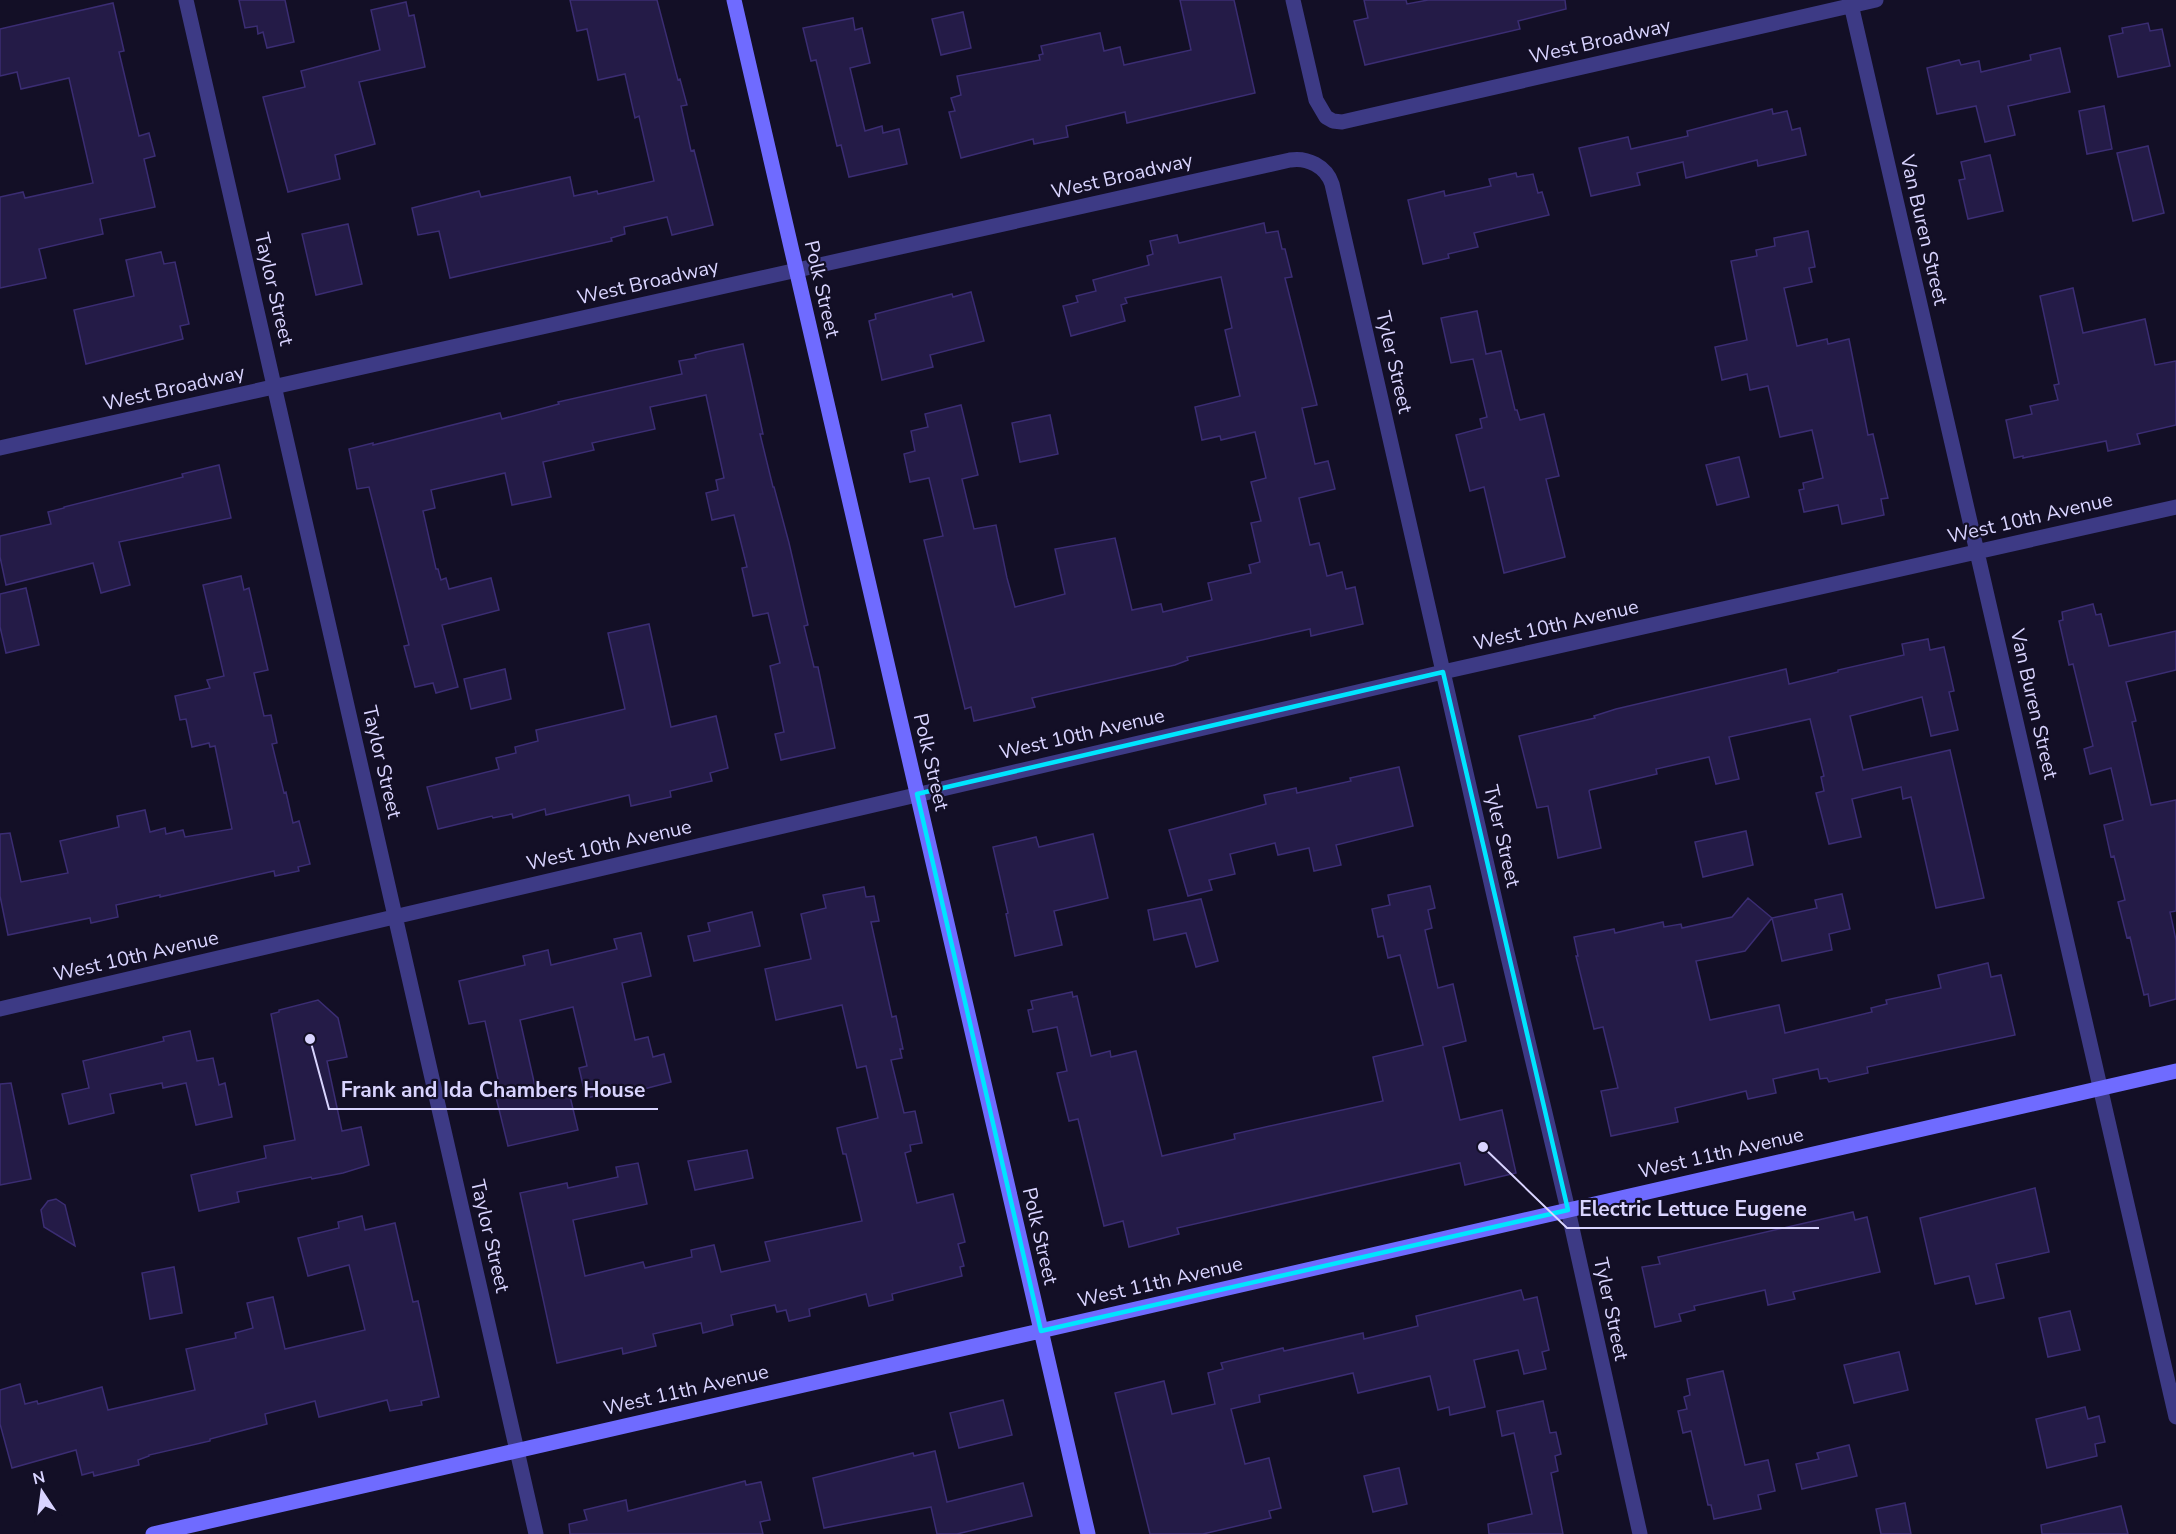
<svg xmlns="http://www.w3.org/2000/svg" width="2176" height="1534" viewBox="0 0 2176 1534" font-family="'Nunito Sans',sans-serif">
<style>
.building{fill:#241b47;stroke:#3b2d73;stroke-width:1.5}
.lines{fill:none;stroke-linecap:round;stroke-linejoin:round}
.street{stroke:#3d3a85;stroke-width:15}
.secondary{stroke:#6f6bff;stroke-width:15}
.marked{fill:none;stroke:#00e5ff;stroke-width:4.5;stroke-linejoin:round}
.labels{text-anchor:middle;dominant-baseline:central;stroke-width:4.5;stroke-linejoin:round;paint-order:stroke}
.street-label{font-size:20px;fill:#d9d4ff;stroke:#130f26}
.leader{fill:none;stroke:#d9d4ff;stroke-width:2}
.callout-dot{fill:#d9d4ff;stroke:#130f26;stroke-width:2}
.callout-label{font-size:21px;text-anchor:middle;font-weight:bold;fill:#d9d4ff;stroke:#130f26;stroke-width:4.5;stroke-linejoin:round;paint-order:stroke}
</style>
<rect width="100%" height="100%" fill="#130f26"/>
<path class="building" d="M239,0H285L294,42L267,48L263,32L258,34L257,26L245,28Z
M570,0H657L678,80L680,79L687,105L681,106L691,151L694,150L713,225L672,235L667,217L624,227L625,234L611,238L612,241L450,278L439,231L418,235L412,208L479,191L481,197L570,177L574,196L597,191L598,194L654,181L639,116L635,118L625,74L598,80L587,29L577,31Z
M1180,0H1234L1255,93L1127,123L1125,112L1066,126L1068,137L1034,144L1033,139L961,158L949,112L955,111L951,98L961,95L957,76L1040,60L1039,55L1043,54L1041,46L1100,33L1104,51L1120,47L1124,65L1191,50Z
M1364,0H1406L1407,4L1428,0H1565L1566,9L1518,21L1520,29L1365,65L1354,21L1368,18Z
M406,2L409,16L414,15L425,67L359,82L375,144L335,155L340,179L288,192L263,97L305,87L301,71L380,50L371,10Z
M113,3L124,51L119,52L139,136L149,133L155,156L144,159L155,207L100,219L103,234L39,249L46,278L0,288V197L23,192L25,198L93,183L69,78L21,89L17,72L0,76V29Z
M963,12L971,48L941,55L932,19Z
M853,18L855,30L862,28L870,63L850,68L865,131L882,126L883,133L899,129L907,164L849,177L841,145L837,146L816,60L811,61L803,28Z
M2148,23L2150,31L2162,29L2170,66L2118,77L2109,36L2123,33L2122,28Z
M2060,48L2070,92L2008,106L2015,135L1985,142L1976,106L1937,114L1927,68L1959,60L1961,65L1979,61L1981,72L2031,60L2030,55Z
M2104,106L2112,149L2087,154L2079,111Z
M1772,109L1773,114L1787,111L1792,130L1800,128L1806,155L1758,166L1757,160L1686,178L1683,162L1637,173L1640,185L1591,196L1579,148L1628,137L1631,149L1688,136L1687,131Z
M2148,146L2164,213L2133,221L2117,153Z
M1990,155L2003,211L1968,219L1959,180L1965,179L1961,162Z
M1516,173L1517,177L1533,174L1538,193L1542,192L1549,215L1474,233L1478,247L1448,254L1449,258L1423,264L1408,200L1444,191L1445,196L1491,186L1489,179Z
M1264,223L1266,233L1278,231L1282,249H1285L1292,277L1285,278L1317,405L1302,408L1315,464L1328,461L1335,489L1299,498L1310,545L1319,543L1327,576L1342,572L1346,589L1355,587L1363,624L1311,636L1310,629L1187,657L1188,660L1175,665L1032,698L1035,707L974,721L971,707L965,709L924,540L943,536L929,478L910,482L904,454L915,451L911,431L928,427L925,414L961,405L978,475L962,479L974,529L996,525L1007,578L1015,607L1065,594L1055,549L1115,538L1132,610L1161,604L1163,612L1212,600L1208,583L1251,573L1249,565L1260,562L1251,523L1261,521L1251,482L1266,478L1255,432L1221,440L1220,436L1202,440L1195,407L1240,396L1225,330L1232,328L1221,277L1125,298L1127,303L1121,305L1125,321L1071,336L1063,306L1078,302L1076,296L1096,291L1093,280L1149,265L1147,256L1153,254L1150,241L1177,235L1179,243Z
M348,224L362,284L316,295L302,234Z
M1808,231L1815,267L1809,268L1812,282L1784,288L1797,346L1827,339L1828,344L1849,339L1868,435L1873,434L1888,498L1881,499L1884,515L1842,524L1838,505L1804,512L1799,490L1804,489L1803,483L1823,478L1812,430L1780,437L1768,386L1750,390L1747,374L1722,380L1715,347L1747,340L1731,261L1757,256L1756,250L1775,246L1774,238Z
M161,252L164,264L175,262L189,324L180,326L183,339L86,364L74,310L134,296L126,260Z
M2073,288L2083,333L2145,319L2155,365L2176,361V425L2137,434L2140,444L2108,451L2106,441L2023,458V456L2014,458L2006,420L2032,414L2030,406L2058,400L2054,385L2059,384L2040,296Z
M971,292L984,341L930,355L933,367L882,380L869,321L876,319L875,314L952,294L953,297Z
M1477,311L1486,354L1501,351L1515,410H1517L1520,420L1544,414L1559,476L1546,479L1565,557L1504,573L1484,487L1470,491L1456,435L1482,428L1480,419L1487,417L1473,359L1451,363L1441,318Z
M743,344L763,434H760L773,487H774L789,543L808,625L804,626L814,667H818L835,748L781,760L775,734L784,732L770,666L780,663L768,613L753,616L742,568L747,567L734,515L712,520L706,493L718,490L716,480L724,478L706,395L650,407L655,429L592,443L594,450L543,462L551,497L512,505L505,473L431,490L435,508L423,511L436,569H438L441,580L446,578L449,589L491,578L499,610L442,625L458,687L436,693L433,683L415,687L404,646L409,645L369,487L357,489L349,449L373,443V445L500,413L502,419L559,404L558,402L682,374L679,361L696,358L695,355L706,352Z
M1050,415L1058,454L1020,462L1012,423Z
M1739,457L1749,497L1717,505L1706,465Z
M219,465L231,518L119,542L130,585L101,593L93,563L6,585L0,557V536L51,524L48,512L64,508V507L183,477L182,474Z
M241,576L244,590L249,588L268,670L254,673L264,716L271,715L277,743L272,744L284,793L286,792L293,823L299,821L310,864L298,867L299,871L275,876L274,871L160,897V895L116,905L118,917L91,923L90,918L8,935L0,896V834L10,833L21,882L68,873L60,841L119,827L117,816L145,810L150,832L165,828L166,834L183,830L185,837L232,829L215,746L210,747L209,743L192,747L186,719L180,720L175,696L210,688L207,680L224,676L203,585Z
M26,588L39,645L6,653L0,627V594Z
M2093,604L2096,615L2101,614L2109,646L2176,631V670L2126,682L2136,721L2132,722L2151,805L2176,800V911L2170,912L2176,940V999L2150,1006L2148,994L2144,995L2130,937L2127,938L2118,902L2125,900L2114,856L2111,857L2104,825L2123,820L2111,768L2090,774L2084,749L2093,746L2073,664L2069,665L2059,621L2063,620L2062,612Z
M649,624L671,727L716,716L728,768L710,773L712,781L670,791L671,797L631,806L629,795L546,815L545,809L513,818L512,814L493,818L492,816L438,829L427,787L499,769L496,758L516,753L515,747L538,741L536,730L625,709L608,633Z
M1928,639L1930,650L1944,647L1954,691L1949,692L1958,730L1931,736L1922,697L1850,716L1863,770L1950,750L1984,898L1936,908L1911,797L1903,799L1901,787L1852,799L1861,837L1829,844L1816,793L1824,791L1821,777L1824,776L1810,719L1729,737L1739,779L1716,784L1709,757L1656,769L1657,774L1590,790L1589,791L1601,848L1558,858L1548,806L1537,808L1519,736L1595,718L1594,716L1616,709L1786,669L1789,684L1838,672V670L1904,655L1902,644Z
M505,669L511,699L471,709L464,679Z
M1399,767L1413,826L1336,845L1341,865L1314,871L1309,848L1278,855L1275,843L1230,854L1235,874L1209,880L1212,890L1188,896L1169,830L1266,804L1264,795L1296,788L1297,793L1351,781L1350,778Z
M1746,831L1753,865L1703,877L1695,842Z
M1093,834L1108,898L1054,911L1062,945L1015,956L1006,914L1008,913L993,847L1036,837L1039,847Z
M1430,886L1435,908L1428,910L1432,928L1425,930L1438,988L1453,984L1466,1041L1443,1047L1460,1120L1502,1110L1516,1173L1465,1185L1460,1163L1177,1228L1179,1234L1129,1247L1123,1221L1104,1226L1078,1119L1069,1121L1057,1073L1067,1071L1057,1027L1033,1032L1028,1010L1033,1009L1031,1001L1072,992L1073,997L1077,996L1091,1056L1110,1051L1111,1057L1136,1051L1162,1156L1235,1139L1234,1134L1383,1101L1373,1057L1423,1045L1400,955L1388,958L1383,936L1378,937L1372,909L1390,905L1388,895Z
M864,887L866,897L874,896L879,921L871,922L892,1017L896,1016L903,1049H900L902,1058L891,1060L904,1113L915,1111L922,1143L910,1145L911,1151L905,1153L917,1203L953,1194L965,1242L958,1244L964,1266L960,1267L962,1276L892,1294L893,1300L869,1306L866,1294L809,1309L810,1316L789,1321L786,1310L777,1312L775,1305L731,1315L733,1325L703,1333L701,1323L653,1334L656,1346L623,1354L622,1348L557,1363L520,1193L567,1183L568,1188L618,1177L616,1167L638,1163L647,1204L573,1220L585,1276L643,1262L645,1268L692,1257L691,1250L714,1245L721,1272L770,1261L765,1242L862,1221L846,1154H843L837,1128L878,1118L866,1066L857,1068L842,1005L776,1020L765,969L811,959L801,914L826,908L823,895Z
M1842,894L1850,929L1829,934L1832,950L1782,961L1772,918L1817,908L1815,900Z
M1748,898L1772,918L1745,951L1696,961L1710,1020L1779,1005L1785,1033L1872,1012L1871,1008L1887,1004L1886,1000L1941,988L1938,975L1988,963L1991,977L2001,975L2015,1035L1867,1067L1868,1073L1829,1082L1827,1078L1820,1079L1818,1069L1773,1079L1776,1093L1748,1099L1746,1091L1675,1108L1678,1122L1611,1136L1601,1091L1618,1088L1603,1027L1594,1029L1576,956H1578L1574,937L1614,929L1615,933L1663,922L1664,927L1681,924L1682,928L1732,917Z
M1201,899L1218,961L1196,967L1186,933L1154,940L1148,910Z
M752,912L760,946L694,961L688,936L710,931L708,923Z
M641,933L651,976L622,983L635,1040L648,1037L653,1057L664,1054L671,1082L640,1090L639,1086L586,1098L579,1068L587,1066L573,1007L520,1020L537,1095L568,1088L578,1130L508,1146L494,1089L500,1088L485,1021L469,1024L459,981L525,965L523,956L548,950L551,965L617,949L614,939Z
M318,1000L338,1018L347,1057L327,1061L342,1131L361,1127L369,1165L343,1173L312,1179L311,1177L237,1192L239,1202L199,1211L191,1175L266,1158L264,1146L295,1140L271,1014L279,1012V1010Z
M190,1031L197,1061L213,1058L219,1085L225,1083L232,1117L196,1125L186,1083L163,1088L162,1083L110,1094L114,1113L69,1124L62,1094L89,1088L83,1061L164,1041L163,1037Z
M11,1083L31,1179L0,1185V1084Z
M747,1150L753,1178L695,1190L688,1161Z
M2035,1188L2049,1252L1996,1264L2004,1298L1976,1304L1969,1276L1935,1284L1920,1218Z
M56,1199L65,1205L75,1246L44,1227L41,1210L48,1201Z
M1853,1212L1855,1220L1867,1217L1880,1272L1793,1292L1795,1299L1768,1305L1765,1290L1694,1306L1695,1310L1679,1314L1681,1321L1655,1327L1642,1267L1660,1264L1658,1257Z
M362,1216L365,1230L395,1223L413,1302L418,1301L439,1397L421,1401L422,1405L390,1411L387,1400L319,1417L315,1401L265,1414L267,1424L210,1439V1441L149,1455V1456L138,1460L139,1465L94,1476L93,1472L82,1475L76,1450L12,1468L0,1424V1390L20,1384L25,1404L37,1401L38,1404L102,1387L108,1410L195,1390L186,1349L236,1338L235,1333L253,1328L247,1303L273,1297L285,1349L365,1330L349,1265L308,1276L298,1238L339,1228L338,1222Z
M174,1267L182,1313L150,1319L142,1273Z
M1521,1290L1524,1300L1537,1297L1549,1350L1542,1352L1546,1369L1524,1374L1518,1350L1474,1360L1485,1407L1450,1415L1449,1407L1438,1410L1430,1376L1358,1393L1353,1373L1259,1395L1260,1402L1231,1409L1245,1464L1269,1458L1281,1508L1269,1511L1271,1518L1203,1534H1150L1115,1393L1164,1381L1172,1414L1215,1404L1208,1373L1223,1369L1221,1363L1283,1348L1284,1351L1363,1333L1364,1339L1418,1326L1416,1316Z
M2070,1311L2080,1350L2048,1357L2039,1318Z
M1899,1352L1908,1390L1854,1403L1844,1365Z
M1723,1371L1745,1465L1768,1460L1775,1491L1758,1495L1761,1509L1714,1519L1711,1505H1708L1691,1431L1683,1433L1678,1411L1687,1409L1684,1397L1690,1395L1687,1379Z
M1003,1400L1012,1435L959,1448L950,1413Z
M1543,1401L1550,1433L1556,1432L1561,1454L1555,1456L1558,1471L1551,1473L1563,1534H1489L1488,1524L1532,1514L1514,1433L1502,1436L1497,1411Z
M2085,1407L2088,1419L2099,1416L2105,1442L2095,1444L2097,1456L2047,1468L2036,1419Z
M1849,1445L1857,1476L1802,1489L1796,1464L1819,1459L1817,1453Z
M935,1451L947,1502L1023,1483L1032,1516L957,1534H937L931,1507L824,1528L813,1478L913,1453L914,1456Z
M1399,1468L1407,1504L1373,1512L1364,1476Z
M745,1481L746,1485L761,1482L770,1520L760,1522L763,1534H570L569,1524L587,1520L584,1510L626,1500L628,1511Z
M1905,1503L1911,1534H1881L1876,1509Z
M2121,1506L2128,1534H2042L2041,1525Z"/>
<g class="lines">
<path class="street" d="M186,0L536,1534
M1293,0L1316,100L1326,117L1333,121L1342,122L1876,0
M1850,0L2176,1417
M0,448L1290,160C1307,157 1326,166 1332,184L1505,944L1568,1210L1640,1534
M0,1009L1443,672L2176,507"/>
<path class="secondary" d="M734,0L1088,1534
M153,1534L2176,1071"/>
</g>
<path class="marked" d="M1443,672L1568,1210L1041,1331L917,794Z"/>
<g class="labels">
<g class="street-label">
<text transform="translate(1600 41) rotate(-13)">West Broadway</text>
<text transform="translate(1122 176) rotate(-13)">West Broadway</text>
<text transform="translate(1924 230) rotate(77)">Van Buren Street</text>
<text transform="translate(648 282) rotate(-13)">West Broadway</text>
<text transform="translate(274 289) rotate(77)">Taylor Street</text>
<text transform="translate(822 289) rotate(77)">Polk Street</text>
<text transform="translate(1394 362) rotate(77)">Tyler Street</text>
<text transform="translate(174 388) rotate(-13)">West Broadway</text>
<text transform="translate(2030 518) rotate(-13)">West 10th Avenue</text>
<text transform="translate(1556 625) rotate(-13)">West 10th Avenue</text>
<text transform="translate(2034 704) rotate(77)">Van Buren Street</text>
<text transform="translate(1082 734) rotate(-13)">West 10th Avenue</text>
<text transform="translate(382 762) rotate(77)">Taylor Street</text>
<text transform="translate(931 762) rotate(77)">Polk Street</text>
<text transform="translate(1502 836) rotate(77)">Tyler Street</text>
<text transform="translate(609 845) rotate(-13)">West 10th Avenue</text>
<text transform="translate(136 956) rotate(-13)">West 10th Avenue</text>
<text transform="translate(1721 1153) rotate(-13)">West 11th Avenue</text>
<text transform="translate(490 1236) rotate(77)">Taylor Street</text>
<text transform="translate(1040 1236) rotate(77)">Polk Street</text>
<text transform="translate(1160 1282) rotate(-13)">West 11th Avenue</text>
<text transform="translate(1611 1309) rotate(78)">Tyler Street</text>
<text transform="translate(686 1390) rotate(-13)">West 11th Avenue</text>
</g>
</g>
<path class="leader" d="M310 1039L329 1109H658M1483 1147L1567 1228H1819"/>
<g class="callout-dot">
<circle cx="310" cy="1039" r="6"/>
<circle cx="1483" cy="1147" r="6"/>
</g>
<g class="callout-label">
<text x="493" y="1097">Frank and Ida Chambers House</text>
<text x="1693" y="1216">Electric Lettuce Eugene</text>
</g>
<g transform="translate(42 1492) rotate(347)" stroke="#130f26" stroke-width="4.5" paint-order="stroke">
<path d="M0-4.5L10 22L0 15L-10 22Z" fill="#d9d4ff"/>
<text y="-9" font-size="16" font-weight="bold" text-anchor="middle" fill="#d9d4ff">N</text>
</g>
</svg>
